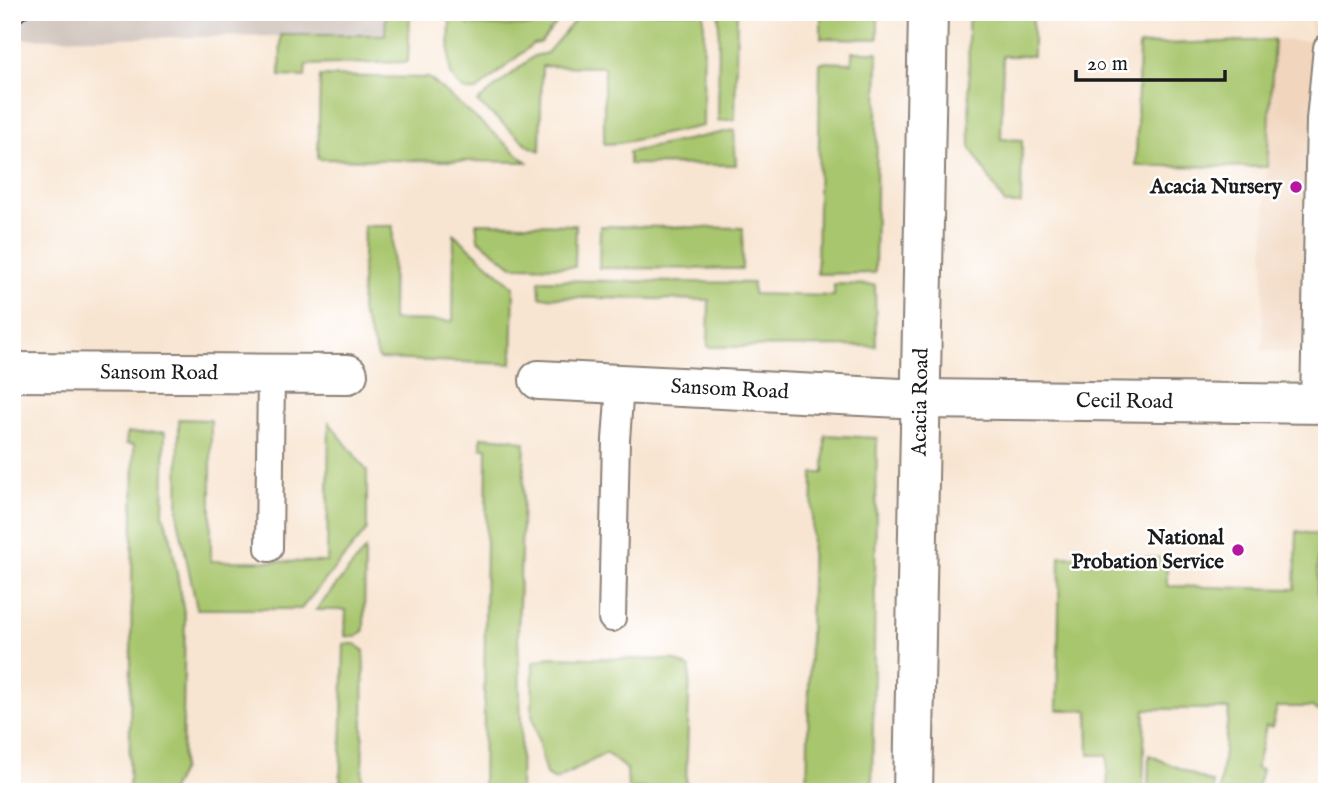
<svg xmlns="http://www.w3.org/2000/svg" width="1339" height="804" viewBox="0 0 1339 804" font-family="'IM FELL English',serif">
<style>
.built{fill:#f1d5bd}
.industrial{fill:#cec1ba}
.green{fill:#a8c66d;stroke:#627144;stroke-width:2}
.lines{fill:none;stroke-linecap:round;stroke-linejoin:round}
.service-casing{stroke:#8a8076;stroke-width:30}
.minor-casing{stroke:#8a8076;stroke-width:42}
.service{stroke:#fff;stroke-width:26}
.minor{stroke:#fff;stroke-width:38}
.rail-casing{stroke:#1c1c1c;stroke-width:8}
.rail{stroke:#fff;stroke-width:5;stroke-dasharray:16;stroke-linecap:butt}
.poi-dot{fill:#b5179e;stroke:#fff;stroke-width:2.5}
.labels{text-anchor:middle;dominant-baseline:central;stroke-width:5;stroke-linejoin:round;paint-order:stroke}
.poi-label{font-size:21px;font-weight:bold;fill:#1c1c1c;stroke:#fff;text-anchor:end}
.street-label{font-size:21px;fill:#1c1c1c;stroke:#fff}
</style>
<rect width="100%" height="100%" fill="#fff"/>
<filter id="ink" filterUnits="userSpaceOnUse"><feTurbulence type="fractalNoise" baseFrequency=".0143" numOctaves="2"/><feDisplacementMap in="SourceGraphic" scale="14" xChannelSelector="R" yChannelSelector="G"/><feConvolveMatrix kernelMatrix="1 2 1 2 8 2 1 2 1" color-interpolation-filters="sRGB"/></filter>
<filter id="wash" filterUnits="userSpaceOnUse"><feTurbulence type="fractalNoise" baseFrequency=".00686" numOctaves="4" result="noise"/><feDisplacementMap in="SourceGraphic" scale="28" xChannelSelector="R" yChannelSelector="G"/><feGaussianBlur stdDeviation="1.57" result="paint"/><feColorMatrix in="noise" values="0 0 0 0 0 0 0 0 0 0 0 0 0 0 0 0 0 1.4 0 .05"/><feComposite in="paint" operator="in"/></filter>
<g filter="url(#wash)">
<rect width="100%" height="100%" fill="#f8e5d1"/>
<path class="built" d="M1310,12H1327V354L1262,351L1265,207L1274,40L1311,41Z"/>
<path class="industrial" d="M16,12H386L385,35L16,39Z"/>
<path class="green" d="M386,12H410L408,62L306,65L305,77L280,76L281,35H385Z
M450,12H468V25L531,26L532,18L545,19L546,12H566L540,43L533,44L476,91C465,93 455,85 451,74C448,66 450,24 450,12Z
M582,12H704L703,126L620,143L604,144V67L542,66L540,151L529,146L477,102L534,56L547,53Z
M719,12H737L735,119L718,121Z
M821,12H878V39L821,38Z
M969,12H1033V56H1003L1001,139L1022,140L1021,204H1005L970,147L968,31Z
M1274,40L1267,167L1136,166L1139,45Z
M852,52H878L875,273L817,274L820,62L852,63Z
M320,76L429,78L527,162L318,159Z
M734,130L736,165L629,164V152Z
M476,223L576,225L575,267L512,266L478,239Z
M364,226H393L392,320L453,321L454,234L514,287L512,364L379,359L361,311Z
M600,226L743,228L742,269L599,268Z
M539,280L753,283V294L834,296V284L875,285L876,346L708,347L709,300L540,297Z
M179,419L211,420V561L327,562L329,422L367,471V530L301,609H197L178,519Z
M165,432L163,515L170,534L185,618L182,769L170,792H129L134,445L126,444L127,433Z
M825,435L877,438L872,792H807L813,473H824Z
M481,437L513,439L525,443L518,633L521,723L520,792H483L487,448H481Z
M1297,531L1318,535L1317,595L1327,596V716L1312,707H1277L1272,727L1266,726L1256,768L1262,770L1256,792H1219L1229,709H1145L1143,792H1108L1107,755H1089L1088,710H1057L1060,556L1167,558V586L1295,589Z
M365,550L364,630L356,637L345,636L346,610H316Z
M344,644H356L364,651L362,792H340Z
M550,657L674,660L690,668L686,784L678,790L628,788L627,770L606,753L556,780L546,775L532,714L533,662Z
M1149,755L1213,783L1212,792H1148Z"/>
</g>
<g filter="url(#ink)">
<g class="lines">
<g class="service-casing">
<path id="service" d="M1314,404L1320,120L1327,48
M269,548L271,374
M612,618L616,440L620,385"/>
</g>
<g class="minor-casing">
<g id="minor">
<path id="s1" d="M12,372L348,374"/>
<path id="s2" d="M539,380L921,399L1327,404"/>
<path id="s3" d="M913,792L928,12"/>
</g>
</g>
<use href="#service" class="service"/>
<use href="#minor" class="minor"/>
<g class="rail-casing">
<path id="rail" d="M12,24L27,12"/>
</g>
<use href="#rail" class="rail"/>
</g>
</g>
<g class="poi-dot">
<circle cx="1296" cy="187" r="7"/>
<circle cx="1238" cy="550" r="7"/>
</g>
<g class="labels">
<g class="poi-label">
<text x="1282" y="187">Acacia Nursery</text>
<text x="1224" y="538">National<tspan x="1224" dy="24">Probation Service</tspan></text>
</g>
<g class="street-label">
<text stroke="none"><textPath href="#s1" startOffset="147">Sansom Road</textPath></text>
<text stroke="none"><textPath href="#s2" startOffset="191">Sansom Road</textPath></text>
<text stroke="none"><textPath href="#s2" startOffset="586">Cecil Road</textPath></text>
<text stroke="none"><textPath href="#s3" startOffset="390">Acacia Road</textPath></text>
</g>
</g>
<rect width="1339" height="804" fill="none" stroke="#fff" stroke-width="42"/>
<path d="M1076 70v10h149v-10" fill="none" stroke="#1c1c1c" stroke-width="3.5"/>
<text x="1087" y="70" font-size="21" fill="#1c1c1c" stroke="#ffffff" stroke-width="5" paint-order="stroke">20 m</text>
</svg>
